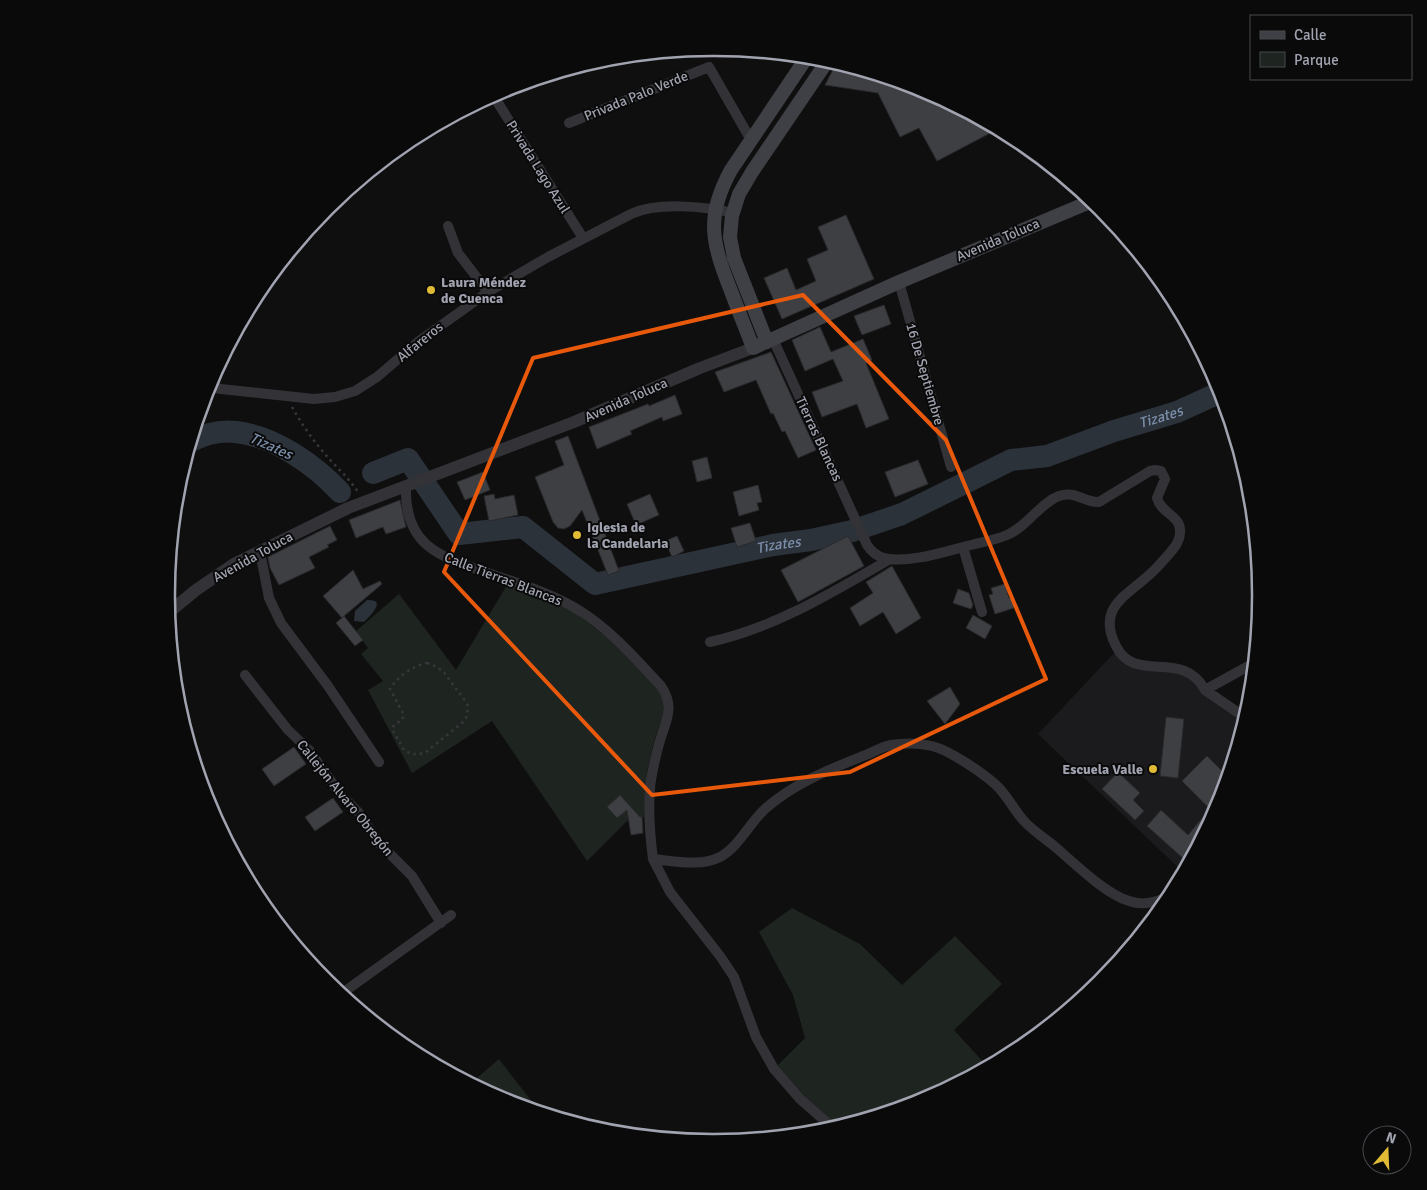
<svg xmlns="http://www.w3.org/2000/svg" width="1427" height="1190" viewBox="0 0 1427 1190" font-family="Signika,sans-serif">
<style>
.built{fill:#1b1b1d}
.green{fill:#1e241f}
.water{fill:#2c323a}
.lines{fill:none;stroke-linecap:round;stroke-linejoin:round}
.river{stroke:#2c323a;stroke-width:22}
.building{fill:#3e3f43;stroke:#2a292c}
.path{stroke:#37373c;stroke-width:2.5;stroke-dasharray:2.5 4;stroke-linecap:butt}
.minor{stroke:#333337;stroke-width:10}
.tertiary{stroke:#333337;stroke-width:12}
.secondary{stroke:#3f4045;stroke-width:14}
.marked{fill:none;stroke:#e8590c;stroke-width:4;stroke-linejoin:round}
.poi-dot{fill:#e1bb36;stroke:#0a0a0b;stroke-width:2}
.labels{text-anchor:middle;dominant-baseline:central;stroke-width:4;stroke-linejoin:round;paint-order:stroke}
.street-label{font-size:14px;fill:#a1a4b0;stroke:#0a0a0b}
.poi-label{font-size:14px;font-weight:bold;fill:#a1a4b0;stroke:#0a0a0b;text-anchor:start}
.water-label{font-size:15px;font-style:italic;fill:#7a8ea9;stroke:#0a0a0b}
.rim{fill:none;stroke:#a1a4b0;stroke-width:2.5}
</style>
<rect width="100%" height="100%" fill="#0f0f10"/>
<path class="built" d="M1115,652L1127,663L1180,671L1245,720L1219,805L1183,872L1038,734Z"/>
<path class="green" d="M507,585L542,597L574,612L617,645L658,688L663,700L664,714L655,738L647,771L644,817L628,820L587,861L492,721L412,773L368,690L383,681L361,654L368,648L356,631L399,594L456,670Z
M792,908L860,944L902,985L955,936L1002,984L954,1030L987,1066L923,1101L837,1127L803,1096L777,1066L805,1038L793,995L759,932Z
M499,1059L540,1112L504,1101L471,1083Z"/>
<path class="water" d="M367,600C388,599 370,616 364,622L354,621L355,611Z"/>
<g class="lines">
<g class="river">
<path d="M191,441C205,434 220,430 236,432C274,436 315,465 340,492"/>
<path id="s1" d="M373,473L408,459L459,534L523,527L595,584L773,545L811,540L852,531L902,514L1011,460L1047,456L1114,431L1177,412L1221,392"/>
</g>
</g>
<path class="building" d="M835,66L854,68L923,89L998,129L937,161L919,128L900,137L878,93L825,85Z
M846,215L874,279L782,319L764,278L787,268L796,290L816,281L807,259L828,250L818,227Z
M884,305L891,324L862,335L854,316Z
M820,327L831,352L863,339L872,360L866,363L889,419L866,428L857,404L822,417L812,392L843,381L833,359L805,371L792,340Z
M771,352L816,450L798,458L785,431L782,432L773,413L771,414L756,380L724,392L715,372Z
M675,395L682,414L663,421L662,417L630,431L632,434L597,449L589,427L648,404L649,406Z
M568,436L619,571L608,575L582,510L570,526L564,529L558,528L553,522L535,477L564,465L555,441Z
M707,457L712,478L697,482L692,461Z
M918,460L928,484L895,497L885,472Z
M483,472L490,490L465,500L457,482Z
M758,485L762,502L757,503L759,510L739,516L733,492Z
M494,494L495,499L514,495L518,515L489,521L484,496Z
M650,494L659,515L636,525L627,504Z
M400,500L406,527L386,534L383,527L356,538L349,520Z
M750,523L756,541L737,547L731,528Z
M330,526L337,540L327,545L329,547L309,557L315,568L279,585L270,568L268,557Z
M677,536L684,551L672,557L665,541Z
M848,536L864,566L798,602L781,570Z
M892,566L921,618L896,634L883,612L860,626L850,608L873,593L866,582Z
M353,570L363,589L380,581L382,584L344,616L363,640L355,646L336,623L344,616L342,618L323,596Z
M1005,584L1009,598L1013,597L1017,607L995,614L989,595L993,594L991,588Z
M958,589L969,593L973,605L971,609L953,603Z
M973,615L992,626L985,639L966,628Z
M950,687L960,704L945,724L927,701Z
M1166,717L1184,719L1178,778L1160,776Z
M294,747L306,764L274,786L262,769Z
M1207,756L1228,777L1219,805L1197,847L1185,860L1147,826L1161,810L1188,835L1210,809L1182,781Z
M1118,772L1140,793L1133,800L1144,811L1135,820L1102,789Z
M620,795L640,817H642L643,833L631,835L627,810L617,818L607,807Z
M333,798L343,812L315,831L305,817Z"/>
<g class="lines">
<path class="path" d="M292,407C301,423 312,439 324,453C335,466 348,477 358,492
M427,663L433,665L443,671L466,702L468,706L467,716L462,723L426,752L420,754H411L404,750L392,729L394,725L402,720L404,715L390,689C397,677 414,665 427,663Z"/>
<path class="minor" d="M493,95L583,238
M569,123L709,67L751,140
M448,226L458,253L488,292
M899,282L951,467
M773,339L867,545C871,551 876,556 884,558C909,564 946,551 971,545C982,542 996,540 1007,535C1028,526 1040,503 1059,496C1076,490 1084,503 1099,502L1150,471L1155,470L1161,471L1165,479L1157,498C1161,513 1180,516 1180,530C1181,540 1175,547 1169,554C1163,561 1156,569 1148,576C1124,597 1097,609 1116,646C1135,685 1183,648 1205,690L1246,718
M207,386L221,389L314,399L335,397L355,391L377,377L419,341L488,292L548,257L631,214C657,202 704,206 733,213
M406,486C404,545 438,556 485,572C516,583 549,592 577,609C610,629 635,658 661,686C676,708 665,722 659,744C655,759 651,774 650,789C648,812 650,836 653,859C675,861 700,867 720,857C739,847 750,822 766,808C795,783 828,770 863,756C872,753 881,747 891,745C904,743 919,743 932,746C949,750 983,773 996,785C1007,795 1014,810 1024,821C1032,830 1043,837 1053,845C1072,861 1105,894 1129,901C1143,906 1159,902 1172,894
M963,547L982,612
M260,552L269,598L281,623L328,686L379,762
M710,642C775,628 833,592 890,559
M245,675L288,730L309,750L340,794L359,813L379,843L412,876L441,923
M1205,690L1254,663
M653,859L670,892L720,956L734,977L756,1037L774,1069L800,1099L833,1128
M341,994L451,915"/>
<path class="tertiary" d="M168,613L196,590L234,564L348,508L574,422L700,368L753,348"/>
<path class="secondary" d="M807,57L731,170C705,217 712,243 731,291C738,310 746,329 753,348L899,282L1092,201
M767,342L734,258L730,237L732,216L739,194L752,172L828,60"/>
</g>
<path class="marked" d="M803,295L946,440L1046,679L850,772L652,795L444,572L533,358Z"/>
<g class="poi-dot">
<circle cx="431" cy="290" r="5"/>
<circle cx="577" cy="535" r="5"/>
<circle cx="1153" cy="769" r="5"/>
</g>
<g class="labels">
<g class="street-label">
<text transform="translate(636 96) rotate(-22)">Privada Palo Verde</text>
<text transform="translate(538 167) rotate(58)">Privada Lago Azul</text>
<text transform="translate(998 240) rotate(-23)">Avenida Toluca</text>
<text transform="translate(420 342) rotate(-39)">Alfareros</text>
<text transform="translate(925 374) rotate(74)">16 De Septiembre</text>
<text transform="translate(626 400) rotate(-24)">Avenida Toluca</text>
<text transform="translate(819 439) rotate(65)">Tierras Blancas</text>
<text transform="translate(253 557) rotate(-29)">Avenida Toluca</text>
<text transform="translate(503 579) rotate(21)">Calle Tierras Blancas</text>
<text transform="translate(345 798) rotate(51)">Callejón Alvaro Obregón</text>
</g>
<g class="poi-label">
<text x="441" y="282">Laura Méndez<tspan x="441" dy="16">de Cuenca</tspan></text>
<text x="587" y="527">Iglesia de<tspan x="587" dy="16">la Candelaria</tspan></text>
<text x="1143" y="769" text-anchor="end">Escuela Valle</text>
</g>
<g class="water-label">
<text stroke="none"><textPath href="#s1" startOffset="878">Tizates</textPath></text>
<text transform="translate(271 446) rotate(24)">Tizates</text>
<text stroke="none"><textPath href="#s1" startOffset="472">Tizates</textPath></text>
</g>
</g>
<path d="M0 0H1427V1190H0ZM713 56H714A538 538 0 0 1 1252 594V596A538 538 0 0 1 714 1134H713A538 538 0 0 1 175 596V594A538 538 0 0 1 713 56Z" fill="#0a0a0b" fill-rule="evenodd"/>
<path class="rim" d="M713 56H714A538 538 0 0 1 1252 594V596A538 538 0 0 1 714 1134H713A538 538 0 0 1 175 596V594A538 538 0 0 1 713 56Z"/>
<rect x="1250" y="15" width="162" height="65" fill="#0a0a0b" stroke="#46484d"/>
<rect x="1260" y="31" width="25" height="8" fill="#3f4045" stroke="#46484d"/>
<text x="1294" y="40" font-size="15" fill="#a1a4b0">Calle</text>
<rect x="1260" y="52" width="25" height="15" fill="#1e241f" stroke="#46484d"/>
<text x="1294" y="65" font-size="15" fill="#a1a4b0">Parque</text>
<g transform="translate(1387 1150) rotate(19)"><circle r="24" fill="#0a0a0b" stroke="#46484d"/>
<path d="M0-4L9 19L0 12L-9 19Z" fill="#e1bb36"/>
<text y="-8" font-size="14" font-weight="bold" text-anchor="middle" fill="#a1a4b0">N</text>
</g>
</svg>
